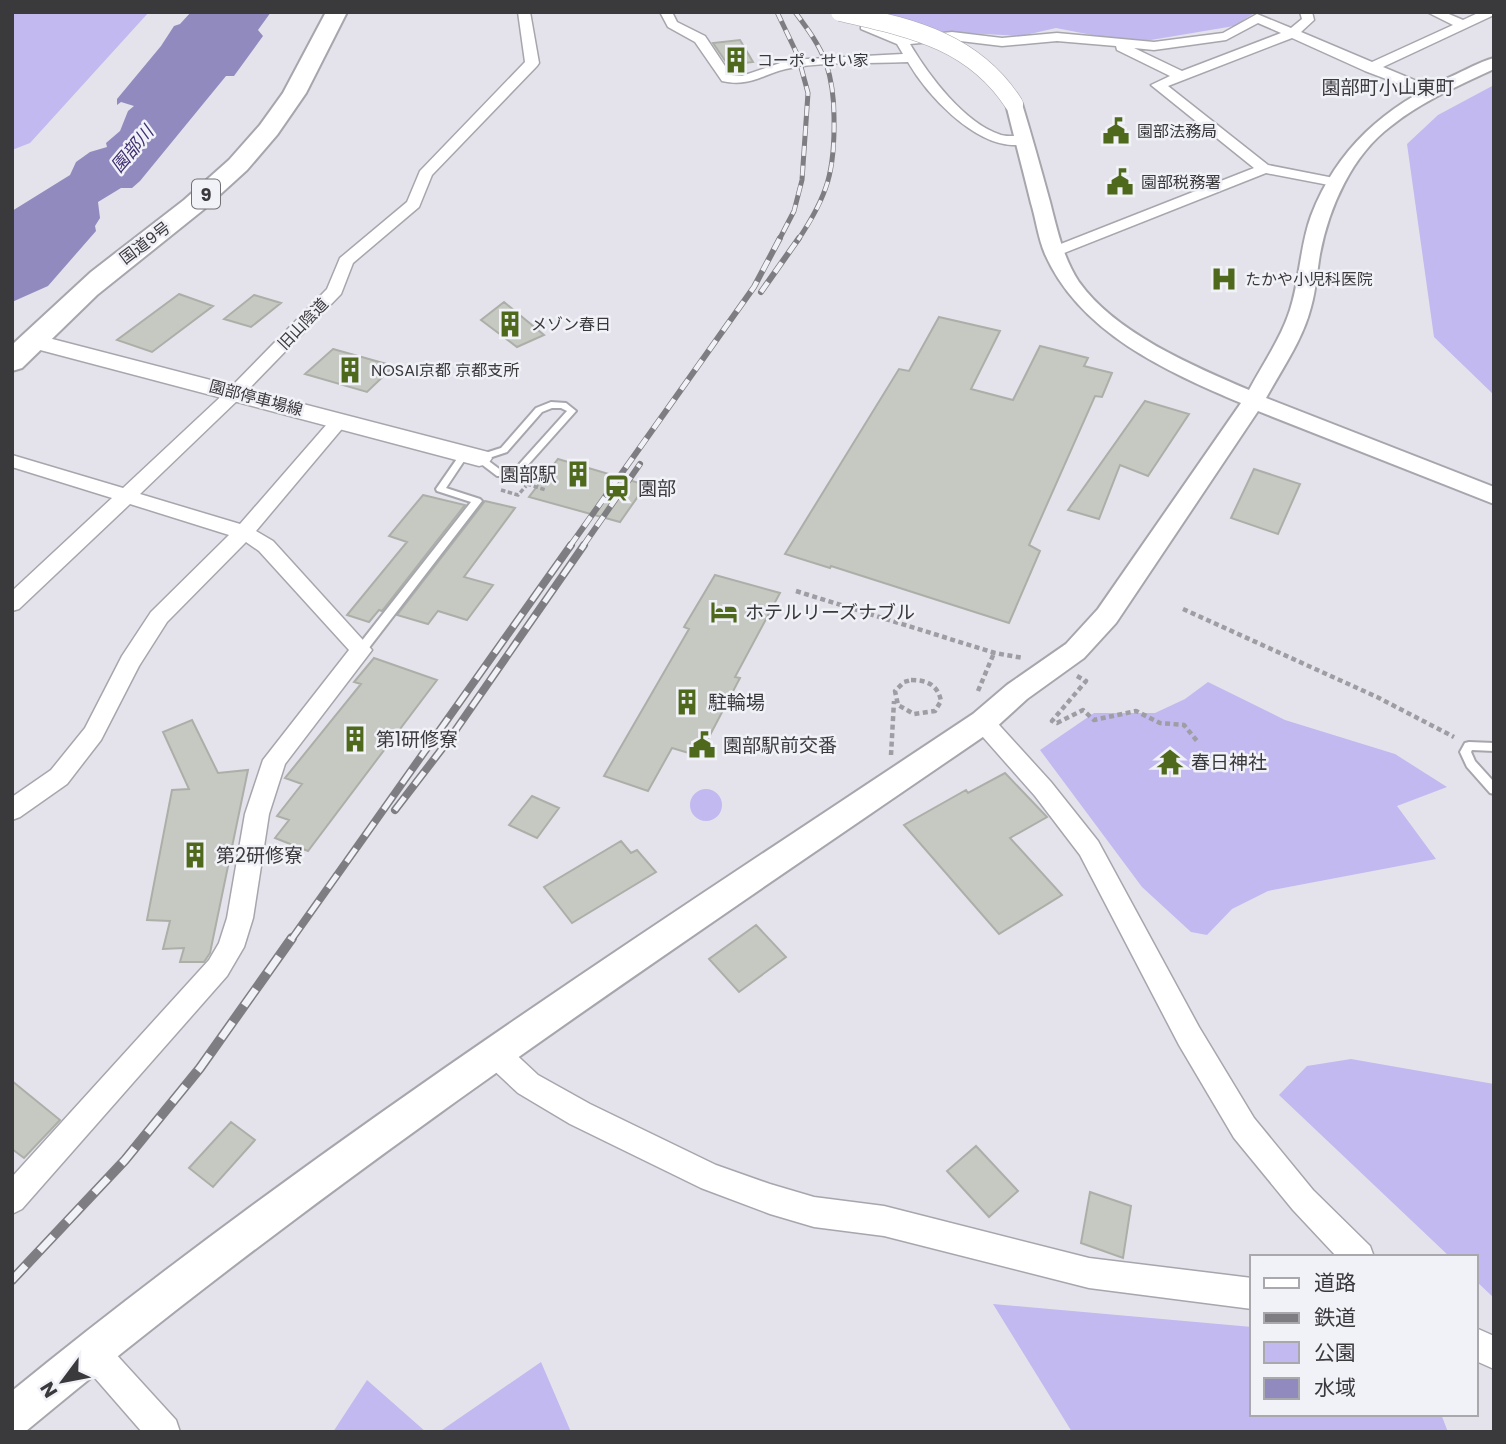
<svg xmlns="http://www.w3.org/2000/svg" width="1506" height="1444" viewBox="0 0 1506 1444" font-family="Poppins,'Noto Sans JP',sans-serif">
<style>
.green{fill:#c1b9f0}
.water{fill:#918abf}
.building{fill:#c6c9c2;stroke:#acafa8;stroke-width:2}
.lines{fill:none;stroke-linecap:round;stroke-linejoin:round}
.service-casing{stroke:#a6a6ad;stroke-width:4}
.minor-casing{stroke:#a6a6ad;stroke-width:3}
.tertiary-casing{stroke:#a6a6ad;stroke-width:4}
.secondary-casing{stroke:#a6a6ad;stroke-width:3}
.trunk-casing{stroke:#a6a6ad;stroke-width:4}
.path-far1{stroke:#9e9da3;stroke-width:3.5;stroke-dasharray:4.5 2.5;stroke-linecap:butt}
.path{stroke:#9e9da3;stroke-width:4.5;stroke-dasharray:5 3.5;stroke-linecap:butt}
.service{fill:#fff;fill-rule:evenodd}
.minor{fill:#fff;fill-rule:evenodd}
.tertiary{fill:#fff;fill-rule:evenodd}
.secondary{fill:#fff;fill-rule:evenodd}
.trunk{fill:#fff;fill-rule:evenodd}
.rail-far3-casing{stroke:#7e7e82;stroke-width:5}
.rail-far2-casing{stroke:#7e7e82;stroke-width:6}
.rail-far1-casing{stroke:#7e7e82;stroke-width:8}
.rail-casing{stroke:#7e7e82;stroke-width:10}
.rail-far3{stroke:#f1f1f8;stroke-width:3.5;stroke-dasharray:10;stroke-linecap:butt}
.rail-far2{stroke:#f1f1f8;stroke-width:4.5;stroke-dasharray:12;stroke-linecap:butt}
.rail-far1{stroke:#f1f1f8;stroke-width:5;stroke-dasharray:16;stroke-linecap:butt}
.rail{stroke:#f1f1f8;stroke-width:7;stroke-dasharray:20;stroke-linecap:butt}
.tertiary-bridge-casing{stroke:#a6a6ad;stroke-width:19;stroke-linecap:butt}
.tertiary-bridge{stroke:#fff;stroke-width:18}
.labels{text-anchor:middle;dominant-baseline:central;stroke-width:5;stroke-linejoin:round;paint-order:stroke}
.far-poi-label{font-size:16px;fill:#3a3a3c;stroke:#f1f1f8;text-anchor:start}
.far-street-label{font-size:16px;fill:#3a3a3c;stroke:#f1f1f8}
.far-water-label{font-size:18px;font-style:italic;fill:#3f2f71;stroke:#f1f1f8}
.shield{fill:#f1f1f8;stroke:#717174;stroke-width:2}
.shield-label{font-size:18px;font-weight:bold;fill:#3a3a3c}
.far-quarter-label{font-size:19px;fill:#3a3a3c;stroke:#f1f1f8}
.poi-label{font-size:19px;fill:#3a3a3c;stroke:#f1f1f8;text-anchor:start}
</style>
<rect width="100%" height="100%" fill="#e4e3eb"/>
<path class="green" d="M12,12H149L30,143L12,150Z
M873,12H1256L1234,26L1133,43L1056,28L1021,36L944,32Z
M1494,85V395L1434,337L1407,144L1438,115Z
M1208,682L1285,720L1395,754L1447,787L1397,806L1436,859L1268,891L1232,909L1207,935L1191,932L1142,887L1040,750L1094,713H1155L1185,699Z
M690 805a16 16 0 1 1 32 0a16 16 0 1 1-32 0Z
M1351,1059L1494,1084V1298L1476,1281V1257H1450L1279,1095L1307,1066Z
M993,1304L1252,1327V1414H1441L1448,1432H1072Z
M541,1362L571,1432H439Z
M367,1380L426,1432H333Z"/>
<path class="water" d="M191,12H271L258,30L263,36L234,76H226L140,181L132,188H121L98,202L100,218L95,226L96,231L48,286L12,302V211L70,175L76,162L90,152L107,147L106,143L120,131L128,111L134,106L121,102L117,105V99L161,46L174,26L180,24Z"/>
<path class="building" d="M740,40L753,62L728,65L713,43Z
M179,294L213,306L152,352L117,340Z
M254,295L281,303L251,327L224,319Z
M504,302L544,335L517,347L481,320Z
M939,317L1000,331L971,389L1013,400L1040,346L1088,358L1084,366L1112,373L1102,397L1095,396L1029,545L1040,551L1009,623L831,566L830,568L785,554L899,369L909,371Z
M333,349L394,366L367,392L305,374Z
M1145,401L1189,414L1148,476L1120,465L1099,519L1068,510Z
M558,459L646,485L620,522L529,497Z
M1254,469L1300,484L1278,534L1231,518Z
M423,495L465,505L382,611L379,610L369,622L347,615L407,542L389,536Z
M485,501L515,508L464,577L493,585L467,620L438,611L428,624L397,615Z
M715,575L780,593L735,677L740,678L699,756L672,748L648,791L604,776L689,629L684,627Z
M374,658L437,680L308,851L275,838L289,820L277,816L302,784L285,778L361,684L354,682Z
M192,720L218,773L248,770L210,953L204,962H180L184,948L163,949L170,921L147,920L172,790L189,789L163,732Z
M1005,773L1047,817L1010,838L1062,895L999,934L904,825L966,790L968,793Z
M532,796L559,808L537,838L509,825Z
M621,841L631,853L637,850L656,872L572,923L544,887Z
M756,925L786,957L739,992L709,959Z
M12,1081L60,1120L24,1158L12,1149Z
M231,1122L255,1140L213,1187L189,1168Z
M976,1146L1018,1191L989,1217L947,1171Z
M1090,1192L1131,1206L1123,1258L1081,1243Z"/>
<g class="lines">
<g class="service-casing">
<path id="service" d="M551,402L566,403L576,411L518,476H497L476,460V456L501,448L536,408ZM552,408H561L567,411L513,471H502L486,459L507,452L542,412Z
M464,452L468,455L446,488L480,499L482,501L365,653H357L356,650L357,647L471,502L437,491L436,489L461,453Z
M1469,742L1494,743V751L1472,750L1471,752L1475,761L1494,782V794L1490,793L1467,767L1460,752L1465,743Z"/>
</g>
<g class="minor-casing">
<path id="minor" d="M518,12H530L539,63L537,66L432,175L419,207L353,263L341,294L241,397L140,494L240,524L334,416H346L349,420L346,424L256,531L273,541L372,650L285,764L269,814L253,918L244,947L227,976L22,1209L12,1214V1177L209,960L219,943L227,918L245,814L263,760L349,650L259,551L246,542L167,622L139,666L101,740L67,784L20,817L12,820V797L51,770L85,728L122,656L151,612L229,535L130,504L19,609L12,611V591L112,498L12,467V455L123,488L229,389L327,289L340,258L407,202L420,171L525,62Z
M660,12H672L677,22L705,36L731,75L742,76L789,60L903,54L897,44L861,29V23L865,22L903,37L952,32L1002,38L1057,33L1154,42L1223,33L1257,14L1291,28L1302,19L1300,12H1312L1314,20L1301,32L1372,62L1453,25L1427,12H1444L1463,20L1480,12H1494V15L1383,67L1436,89L1438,92L1431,96L1365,71L1292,38L1168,86L1268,165L1334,178L1341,182L1334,186L1266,173L1054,257L1046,252L1048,249L1254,168L1151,85L1170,76L1117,50L1116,46L1057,41L1002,46L952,40L910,44C929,76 964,123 1001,135C1012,138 1024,133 1032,141C1026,146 1020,145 1012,145C972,143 927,95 908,62C870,64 829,61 791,68C765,72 752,88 722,81L695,42L668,27ZM1258,23L1281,33L1182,71L1134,48L1154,50L1226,40Z
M983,713L991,716L1051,782L1098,841L1199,1027L1254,1118L1313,1190L1370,1246L1374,1257H1337L1293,1210L1234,1138L1179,1045L1080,855L1035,796L975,728L972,722L975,716Z
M497,1042L507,1046L538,1075L590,1104L716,1165L770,1184L814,1197L884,1206L1089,1258L1252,1278V1309L1089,1288L884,1236L814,1227L770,1214L701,1188L570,1124L518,1093L487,1064L483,1055L487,1046Z
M1476,1328L1494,1336V1369L1476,1361Z
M92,1335L103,1340L176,1420L180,1432H142L81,1362L76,1351L81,1340Z"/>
</g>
<g class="tertiary-casing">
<path id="tertiary" d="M1494,58V69C1458,86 1422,101 1391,126C1352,155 1329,207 1320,254C1317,271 1316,290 1311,307C1303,339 1282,369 1266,398L1494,487V504L1258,411L1116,623L1084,658L1027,699L993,730C665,955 332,1176 26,1431L12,1432V1391C316,1143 647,931 973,714L1007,685L1066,644L1098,609L1241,403C1166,371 1080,333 1045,254C1038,238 1036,219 1031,203C1023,170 1014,137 1006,104L1008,100H1020L1022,104C1032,137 1041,169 1050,202C1057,229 1063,258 1079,282C1115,333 1193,366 1249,390C1263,364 1281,338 1290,310C1300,279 1300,246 1311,216C1337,148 1385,107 1450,77C1464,71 1479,62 1494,58Z"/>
</g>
<g class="secondary-casing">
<path id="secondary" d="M33,334L488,452L492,458L488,464L479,466L25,346L21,341L25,336Z"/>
</g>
<g class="trunk-casing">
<path id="trunk" d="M326,12H347L306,93L277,135L247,170L203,210L97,295L22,368L12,371L14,343L91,272L184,200L229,160L260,125L283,93Z"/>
</g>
<path class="path-far1" d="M527,484L546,490
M501,490L518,495L526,486"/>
<path class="path" d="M796,591L995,653L1023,658
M1183,609L1377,697L1454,737
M1077,676L1086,681L1052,721L1057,723L1083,710L1094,720L1136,711L1160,723L1184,725L1197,741
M911,680C927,680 938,685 941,701L935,711L914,714L898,705L895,691L904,682Z
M978,691L994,653
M891,755L894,701"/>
<use href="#service" class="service"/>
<use href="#minor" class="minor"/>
<use href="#tertiary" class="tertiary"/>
<use href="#secondary" class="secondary"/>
<use href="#trunk" class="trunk"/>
<g class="rail-far3-casing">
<path id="rail-far3" d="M777,12L798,56L808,93L802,180L794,211L779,240
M795,12C807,28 819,44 826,63C832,81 834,99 834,117C835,171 828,195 798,240"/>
</g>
<g class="rail-far2-casing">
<path id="rail-far2" d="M761,292L799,238
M570,546L754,287L780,238
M583,546L640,464"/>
</g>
<g class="rail-far1-casing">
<path id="rail-far1" d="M395,810L448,741L584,545
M291,940L571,545"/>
</g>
<g class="rail-casing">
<path id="rail" d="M12,1280L125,1160L200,1068L292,938"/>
</g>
<use href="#rail-far3" class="rail-far3"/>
<use href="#rail-far2" class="rail-far2"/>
<use href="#rail-far1" class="rail-far1"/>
<use href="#rail" class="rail"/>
<g class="tertiary-bridge-casing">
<path id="tertiary-bridge" d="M840,12C910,28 973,40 1014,104"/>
</g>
<use href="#tertiary-bridge" class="tertiary-bridge"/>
</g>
<defs>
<g id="building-bare" transform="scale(2.1)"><path d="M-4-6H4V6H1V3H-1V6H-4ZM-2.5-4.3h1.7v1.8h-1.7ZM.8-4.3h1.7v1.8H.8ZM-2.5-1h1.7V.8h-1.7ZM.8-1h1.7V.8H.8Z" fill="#4e691b" stroke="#f1f1f8" stroke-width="2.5" paint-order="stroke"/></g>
<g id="civic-bare" transform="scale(2.1)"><path d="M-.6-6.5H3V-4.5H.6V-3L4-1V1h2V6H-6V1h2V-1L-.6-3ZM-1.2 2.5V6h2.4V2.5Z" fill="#4e691b" stroke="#f1f1f8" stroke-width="2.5" paint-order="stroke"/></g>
<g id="hospital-bare" transform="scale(2.1)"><path d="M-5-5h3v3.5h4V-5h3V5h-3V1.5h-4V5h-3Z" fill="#4e691b" stroke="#f1f1f8" stroke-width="2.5" paint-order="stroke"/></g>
<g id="station-bare" transform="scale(2.1)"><path d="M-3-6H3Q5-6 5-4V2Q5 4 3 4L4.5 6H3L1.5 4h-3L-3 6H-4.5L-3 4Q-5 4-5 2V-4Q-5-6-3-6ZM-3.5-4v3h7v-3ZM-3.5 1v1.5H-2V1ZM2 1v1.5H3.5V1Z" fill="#4e691b" stroke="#f1f1f8" stroke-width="2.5" paint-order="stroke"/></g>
<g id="hotel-bare" transform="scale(2.1)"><path d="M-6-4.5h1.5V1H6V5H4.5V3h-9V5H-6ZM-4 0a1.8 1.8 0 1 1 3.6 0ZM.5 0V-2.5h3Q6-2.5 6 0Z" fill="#4e691b" stroke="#f1f1f8" stroke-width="2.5" paint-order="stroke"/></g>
<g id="temple-bare" transform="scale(2.1)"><path d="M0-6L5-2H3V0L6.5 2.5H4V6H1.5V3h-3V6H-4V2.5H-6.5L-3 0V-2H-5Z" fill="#4e691b" stroke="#f1f1f8" stroke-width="2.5" paint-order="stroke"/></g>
</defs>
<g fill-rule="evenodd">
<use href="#building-bare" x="736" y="60"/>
<use href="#civic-bare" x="1116" y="131"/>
<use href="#civic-bare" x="1120" y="182"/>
<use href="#hospital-bare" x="1224" y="279"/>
<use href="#building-bare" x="510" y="324"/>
<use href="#building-bare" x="350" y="370"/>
<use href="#building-bare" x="578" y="474"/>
<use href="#station-bare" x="617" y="488"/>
<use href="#hotel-bare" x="724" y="612"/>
<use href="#building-bare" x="687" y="702"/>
<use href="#building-bare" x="355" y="739"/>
<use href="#civic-bare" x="702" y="745"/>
<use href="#temple-bare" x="1170" y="762"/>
<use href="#building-bare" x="195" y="855"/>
</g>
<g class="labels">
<g class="far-poi-label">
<text x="757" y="60">コーポ・せい家</text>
<text x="1137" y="131">園部法務局</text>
<text x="1141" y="182">園部税務署</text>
<text x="1245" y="279">たかや小児科医院</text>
<text x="531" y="324">メゾン春日</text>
<text x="371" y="370">NOSAI京都 京都支所</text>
</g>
<g class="far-street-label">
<text transform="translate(145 243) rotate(-37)">国道9号</text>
<text transform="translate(303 324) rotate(-46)">旧山陰道</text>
<text transform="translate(256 398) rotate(15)">園部停車場線</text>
</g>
<g class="far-water-label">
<text transform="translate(132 149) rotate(-50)">園部川</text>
</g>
<rect class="shield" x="192" y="179.5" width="28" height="29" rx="5"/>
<g class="shield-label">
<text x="206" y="194">9</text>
</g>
<g class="far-quarter-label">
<text x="1388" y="87">園部町小山東町</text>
</g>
<g class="poi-label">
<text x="557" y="474" text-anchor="end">園部駅</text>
<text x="638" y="488">園部</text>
<text x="745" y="612">ホテルリーズナブル</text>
<text x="708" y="702">駐輪場</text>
<text x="376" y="739">第1研修寮</text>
<text x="723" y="745">園部駅前交番</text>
<text x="1191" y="762">春日神社</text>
<text x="216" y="855">第2研修寮</text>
</g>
</g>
<rect width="1506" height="1444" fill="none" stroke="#3a3a3c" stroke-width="28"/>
<rect x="1250" y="1255" width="228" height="161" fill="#f1f1f8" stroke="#a8a8ad" stroke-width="2"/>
<rect x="1264" y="1278" width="35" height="10" fill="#ffffff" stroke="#a8a8ad" stroke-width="2"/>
<text x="1314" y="1290" font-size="21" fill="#3a3a3c">道路</text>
<rect x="1264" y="1313" width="35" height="10" fill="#7e7e82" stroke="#a8a8ad" stroke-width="2"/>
<text x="1314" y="1325" font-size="21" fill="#3a3a3c">鉄道</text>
<rect x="1264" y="1342" width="35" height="21" fill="#c1b9f0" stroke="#a8a8ad" stroke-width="2"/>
<text x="1314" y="1360" font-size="21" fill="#3a3a3c">公園</text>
<rect x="1264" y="1378" width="35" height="21" fill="#918abf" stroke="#a8a8ad" stroke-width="2"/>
<text x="1314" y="1395" font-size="21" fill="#3a3a3c">水域</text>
<g transform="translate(63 1381) rotate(238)" stroke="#f1f1f8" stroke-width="5" paint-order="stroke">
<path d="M0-5L12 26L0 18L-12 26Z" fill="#3a3a3c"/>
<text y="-10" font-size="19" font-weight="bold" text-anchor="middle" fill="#3a3a3c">N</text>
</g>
</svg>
